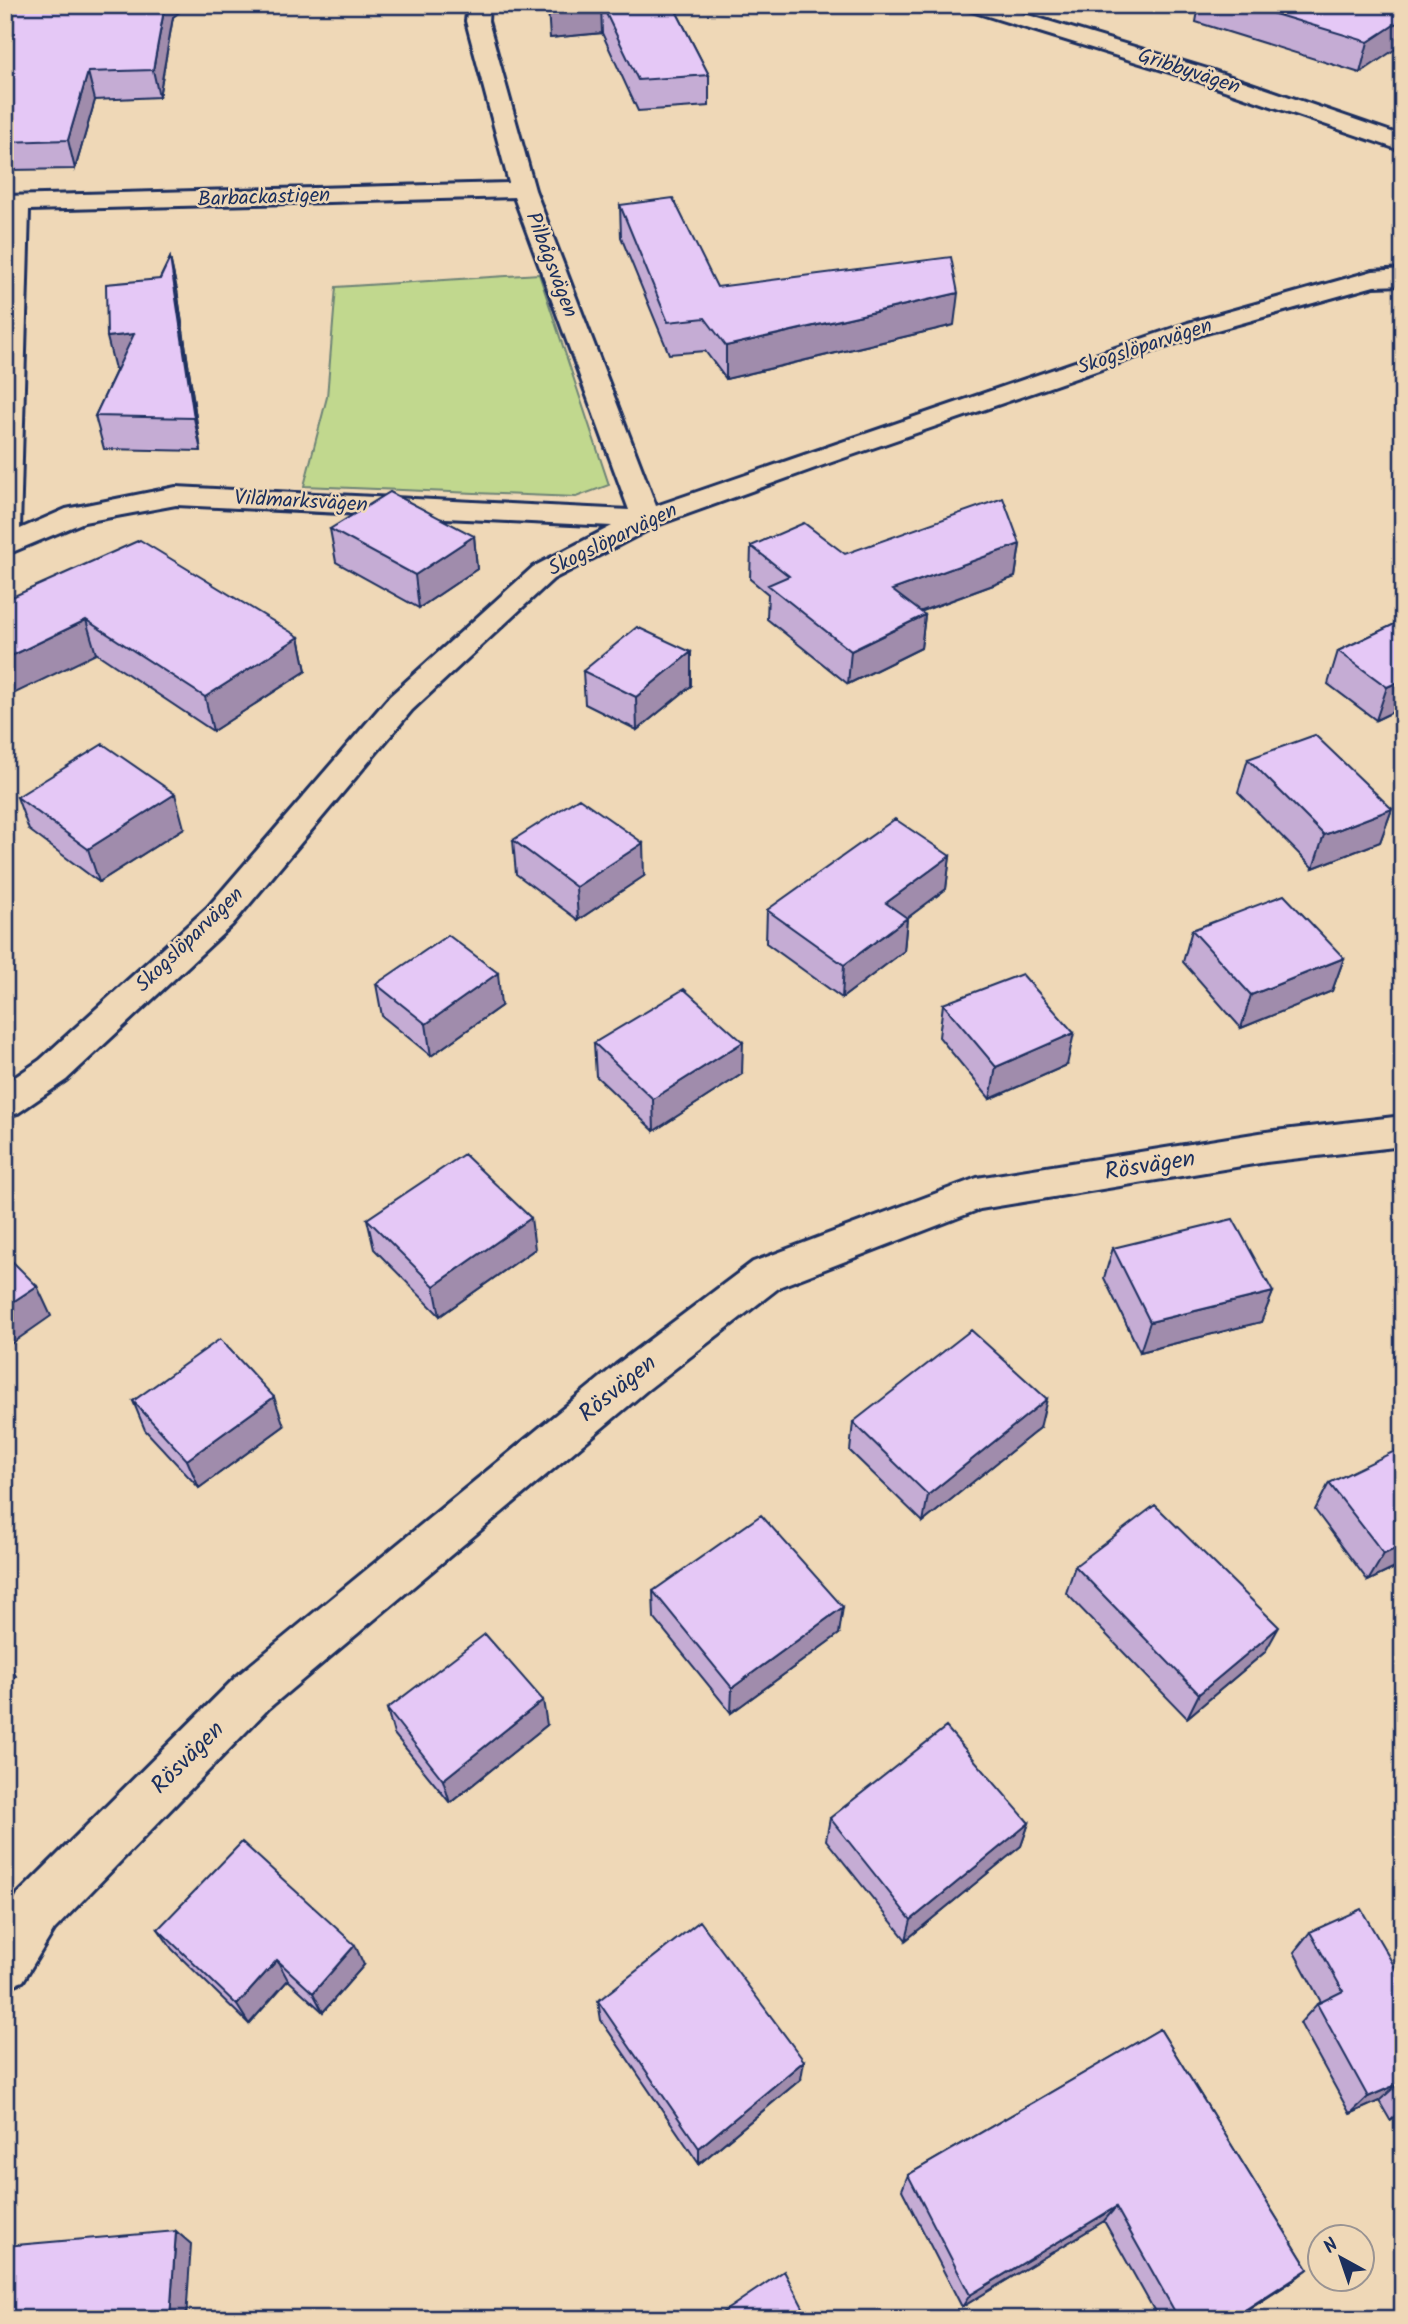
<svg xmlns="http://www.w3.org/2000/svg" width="1408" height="2324" viewBox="0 0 1408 2324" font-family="Kalam,sans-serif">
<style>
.green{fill:#c1d88e;stroke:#6e8476;stroke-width:2}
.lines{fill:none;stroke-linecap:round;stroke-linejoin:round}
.minor-casing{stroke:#1b2f5e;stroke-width:6}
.minor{fill:#efd8b7;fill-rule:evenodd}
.wall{fill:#c5acd4;stroke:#1b2f5e;stroke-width:2}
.shaded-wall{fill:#a08cac;stroke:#1b2f5e;stroke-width:2}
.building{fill:#e5c8f6;stroke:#1b2f5e;stroke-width:2}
.labels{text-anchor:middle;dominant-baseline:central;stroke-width:5;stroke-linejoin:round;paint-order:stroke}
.far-street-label{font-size:21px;fill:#1b2f5e;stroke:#efd8b7}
.street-label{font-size:24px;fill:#1b2f5e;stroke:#efd8b7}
</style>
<rect width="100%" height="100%" fill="#efd8b7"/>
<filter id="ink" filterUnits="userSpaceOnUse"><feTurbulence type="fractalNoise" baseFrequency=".0143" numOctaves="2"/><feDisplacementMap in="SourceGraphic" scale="14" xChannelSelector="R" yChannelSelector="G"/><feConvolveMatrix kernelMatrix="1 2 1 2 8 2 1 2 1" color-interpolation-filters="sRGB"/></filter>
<g filter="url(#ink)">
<path class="green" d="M539,274L609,485L576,497L304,486L327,397L336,287Z"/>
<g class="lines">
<g class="minor-casing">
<path id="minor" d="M468,5H489L488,21L535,190L656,506L1188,323L1373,271L1403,269V285L1374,286L1206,333L829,463L657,525L553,579L412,710L232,925L66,1080L18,1113L5,1117V1084L40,1060L208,907L390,696L533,567L612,526L176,505L84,522L5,555V196L509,183L466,21ZM514,197L629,510L176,487L66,509L20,529L29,210Z
M962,5H995L1211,70L1403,136V151L1195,80L965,9Z
M1403,1116V1146L1266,1162L980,1209L781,1286L646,1391L269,1708L54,1930L23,1981L5,1988V1916L18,1894L237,1676L616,1365L753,1262L977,1178L1266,1132Z"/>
</g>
<use href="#minor" class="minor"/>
</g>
<path class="wall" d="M5,5H188L173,17L159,97L95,100L75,169L10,170L5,168Z
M550,5H673L709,75V106L638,111L602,33L550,38Z
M1199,5H1403L1360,73L1196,22Z
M620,205L717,287L954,325L726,379L705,351L669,354L621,237Z
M170,258L177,290L201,451L104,449L95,416L117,369H115Z
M330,529L474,536L477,569L419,608L336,562Z
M1020,544L1015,577L920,612L925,615L921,648L848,684L767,619L768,594L750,579L751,546L845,554Z
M12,597L299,637L306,671L213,731Z
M1403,620V707L1376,720L1328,684L1338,651Z
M583,671L691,686L637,730L585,704Z
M1248,759L1392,809L1380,842L1313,868L1238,792Z
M17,797L184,828L99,882L29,830Z
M513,840L644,876L578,920L516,874Z
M950,856L946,889L907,918L904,951L842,998L766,943L767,910Z
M1192,930L1344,958L1332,991L1241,1028L1183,962Z
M376,984L501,1006L431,1056L382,1016Z
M943,1004L1067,1065L990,1099L939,1037Z
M594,1043L742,1074L654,1131L596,1076Z
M367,1219L535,1249L440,1316L374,1249Z
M1113,1248L1273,1292L1261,1322L1140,1352L1104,1278Z
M133,1401L284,1426L199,1488L145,1430Z
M853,1422L1040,1428L923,1522L850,1451Z
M1329,1483L1403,1564L1368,1581L1315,1510Z
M1075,1566L1265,1652L1187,1718L1066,1593Z
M653,1591L839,1634L731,1713L654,1618Z
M387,1709L547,1725L450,1803L394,1734Z
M830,1818L1029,1823L1021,1846L906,1940L826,1840Z
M158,1929L364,1965L323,2012L288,1980L249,2024L172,1949Z
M1310,1932L1399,1974L1403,1973V2113L1390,2120L1379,2101L1350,2114L1300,2023L1317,2004L1321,2002L1294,1952Z
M598,2001L801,2079L699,2164L601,2020Z
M1160,2029L1308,2269L1291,2282L1234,2319H1159L1104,2221L962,2307L902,2190L908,2175Z"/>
<path class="shaded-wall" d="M165,5H188L173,17L159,97L153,70Z
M576,5H601L602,33L550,38L548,8Z
M1403,19V44L1360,73L1368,42Z
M88,72L95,100L75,169L68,140Z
M170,258L177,290L201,451L194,418Z
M958,293L954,325L726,379V346Z
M134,334L142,366L115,369L107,337Z
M474,536L477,569L419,608L415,575Z
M1020,544L1015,577L889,623L892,590Z
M925,615L921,648L848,684L851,651Z
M86,620L96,654L5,698V659Z
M299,637L306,671L213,731L205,697Z
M691,652V686L637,730L636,697Z
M1403,680V707L1376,720L1387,687Z
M175,794L184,828L99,882L88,849Z
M1392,809L1380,842L1313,868L1324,835Z
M643,843L644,876L578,920L576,887Z
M950,856L946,889L883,936L886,903Z
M907,918L904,951L842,998L844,965Z
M1344,958L1332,991L1241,1028L1251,995Z
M498,973L501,1006L431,1056L426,1024Z
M1074,1033L1067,1065L990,1099L996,1067Z
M743,1042L742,1074L654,1131L653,1099Z
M531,1218L535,1249L440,1316L434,1286Z
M37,1286L51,1316L5,1348V1307Z
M1273,1292L1261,1322L1140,1352L1150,1322Z
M274,1397L284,1426L199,1488L187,1460Z
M1047,1399L1040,1428L923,1522L928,1495Z
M1403,1545V1564L1368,1581L1384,1554Z
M843,1607L839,1634L731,1713L732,1688Z
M1279,1627L1265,1652L1187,1718L1199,1694Z
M5,1660L16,1676L5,1684Z
M543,1700L547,1725L450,1803L443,1780Z
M1029,1823L1021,1846L906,1940L911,1920Z
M355,1945L364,1965L323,2012L313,1993Z
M277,1960L288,1980L249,2024L237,2005Z
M804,2061L801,2079L699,2164V2148Z
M1398,2084L1379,2101L1350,2114L1368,2097Z
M1403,2109V2113L1390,2120Z
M1116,2207L1104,2221L962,2307L970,2295Z
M176,2231L191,2244L186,2319H170Z
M1308,2269L1291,2282L1234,2319H1231Z"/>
<path class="building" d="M5,5H165L153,70L88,72L68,140L5,142Z
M550,5H576L548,8Z
M602,5H673L709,75L638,80Z
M1245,5H1403V19L1368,42Z
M673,198L717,287L951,257L958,293L726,346L705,318L668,322L620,205Z
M170,258L194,418L95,416L134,334L107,337L106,284L160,279Z
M390,492L474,536L415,575L330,529Z
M1003,498L1020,544L892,590L925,615L851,651L768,585L789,576L751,546L804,523L845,554Z
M140,540L299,637L205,697L86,620L5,659V591L12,597Z
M1403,620V680L1387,687L1338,651Z
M637,627L691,652L636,697L583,671Z
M1315,735L1392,809L1324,835L1248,759Z
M103,744L175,794L88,849L17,797Z
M579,798L643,843L576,887L513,840Z
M895,819L950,856L886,903L907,918L844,965L767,910Z
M1284,895L1344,958L1251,995L1192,930Z
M448,935L498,973L426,1024L376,984Z
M1022,974L1074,1033L996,1067L943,1004Z
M684,989L743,1042L653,1099L594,1043Z
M464,1154L531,1218L434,1286L367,1219Z
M1233,1219L1273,1292L1150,1322L1113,1248Z
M5,1254L37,1286L5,1307Z
M971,1330L1047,1399L928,1495L853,1422Z
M220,1339L274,1397L187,1460L133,1401Z
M1403,1447V1545L1384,1554L1329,1483Z
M1155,1505L1279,1627L1199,1694L1075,1566Z
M761,1515L843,1607L732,1688L653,1591Z
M485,1634L543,1700L443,1780L387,1709Z
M946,1727L1029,1823L911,1920L830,1818Z
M242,1842L355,1945L313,1993L277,1960L237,2005L158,1929Z
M1361,1909L1399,1974L1403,1973V2092L1398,2084L1368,2097L1317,2004L1343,1991L1310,1932Z
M700,1921L804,2061L699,2148L598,2001Z
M1160,2029L1308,2269L1231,2319H1179L1116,2207L970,2295L908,2175Z
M176,2231L170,2319H5V2246Z
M784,2271L809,2319H713Z"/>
</g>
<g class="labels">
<g class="far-street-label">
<text transform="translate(1189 72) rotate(18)">Gribbyvägen</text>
<text transform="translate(264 198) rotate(-2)">Barbackastigen</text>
<text transform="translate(551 265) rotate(69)">Pilbågsvägen</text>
<text transform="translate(1145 347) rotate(-18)">Skogslöparvägen</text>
<text transform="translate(301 502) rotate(3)">Vildmarksvägen</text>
<text transform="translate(613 540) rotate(-26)">Skogslöparvägen</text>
<text transform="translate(190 940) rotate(-44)">Skogslöparvägen</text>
</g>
<g class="street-label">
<text transform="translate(1150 1166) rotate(-9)">Rösvägen</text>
<text transform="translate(618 1389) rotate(-39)">Rösvägen</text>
<text transform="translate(188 1758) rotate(-45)">Rösvägen</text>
</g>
</g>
<rect width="1408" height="2324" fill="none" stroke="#efd8b7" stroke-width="28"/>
<rect x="14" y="14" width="1380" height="2296" fill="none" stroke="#1b2f5e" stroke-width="2.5" filter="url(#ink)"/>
<g transform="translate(1341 2258) rotate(320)"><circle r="33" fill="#efd8b7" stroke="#9a9493" stroke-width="2"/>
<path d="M0-5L12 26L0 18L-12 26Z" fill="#1b2f5e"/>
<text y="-10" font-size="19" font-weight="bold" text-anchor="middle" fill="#1b2f5e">N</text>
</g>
</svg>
